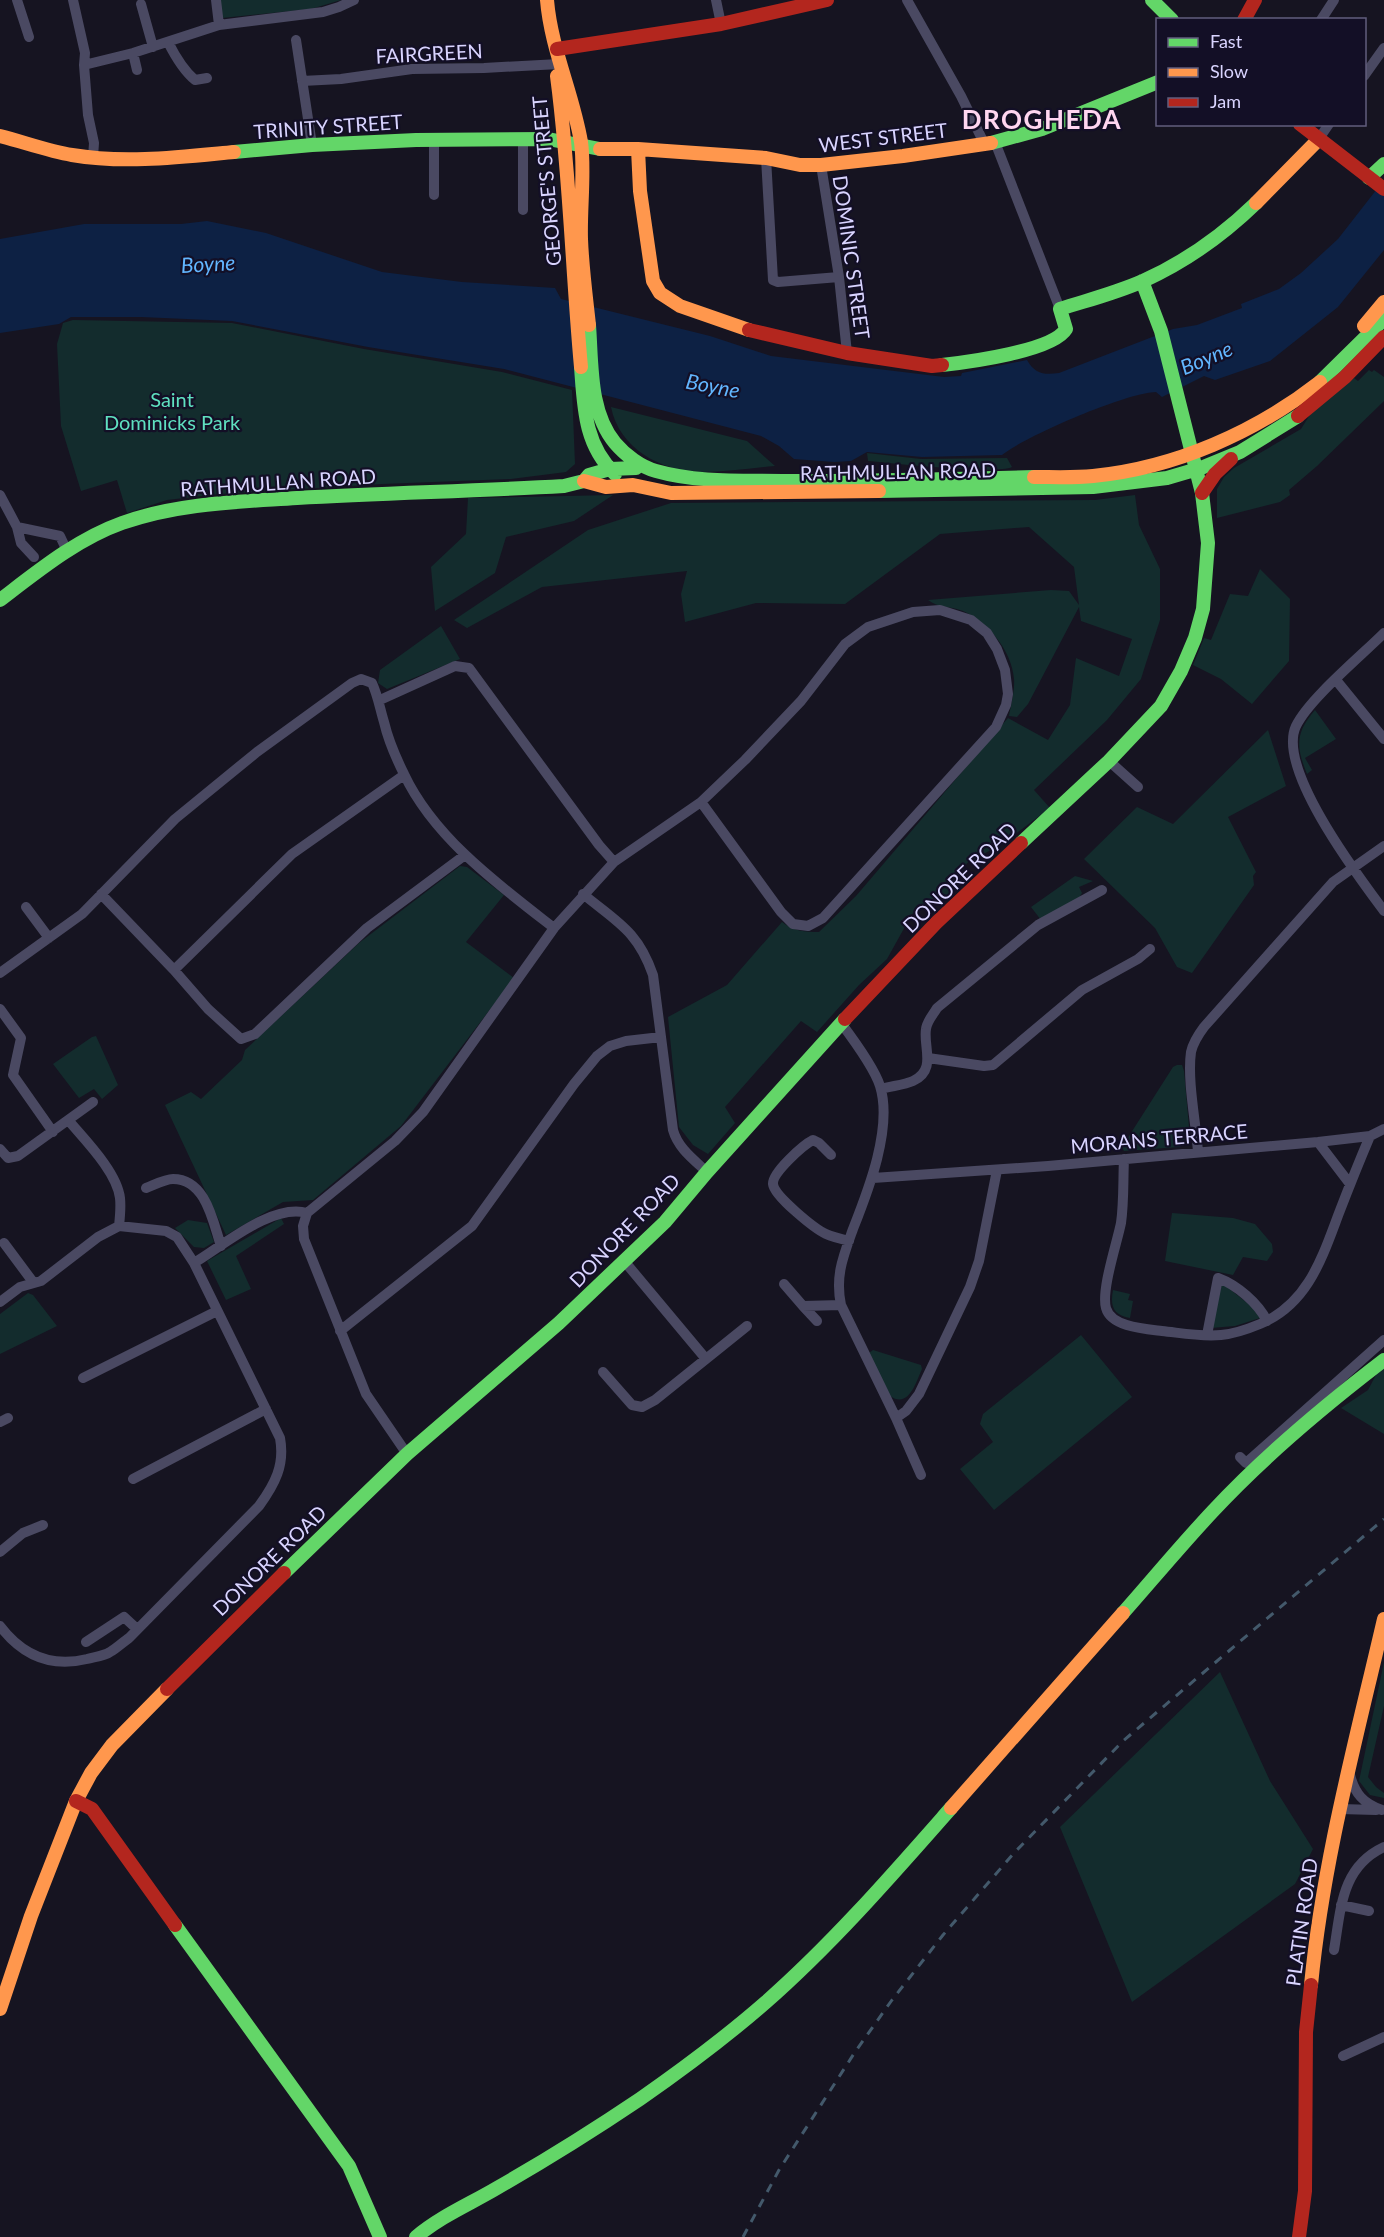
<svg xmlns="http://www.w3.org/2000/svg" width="1384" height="2237" viewBox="0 0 1384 2237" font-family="Lato,sans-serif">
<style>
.green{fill:#132c2d}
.water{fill:#0d2144}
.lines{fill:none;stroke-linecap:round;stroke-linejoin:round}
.street{stroke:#4a4962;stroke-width:10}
.fast{stroke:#63d668;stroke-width:14}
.slow{stroke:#ff974d;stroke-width:14}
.jam{stroke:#b3261e;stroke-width:14}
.rail{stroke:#43596b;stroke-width:3;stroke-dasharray:9 8;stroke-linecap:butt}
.labels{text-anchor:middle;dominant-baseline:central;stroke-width:4.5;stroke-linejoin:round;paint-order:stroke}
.street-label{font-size:20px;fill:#d9d4ff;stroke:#130f26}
.park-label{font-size:20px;fill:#5fe0c0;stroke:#130f26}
.water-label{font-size:21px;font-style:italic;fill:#62b6ff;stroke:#130f26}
.district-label{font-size:26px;font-weight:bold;letter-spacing:1.5px;fill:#ffd6f0;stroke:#130f26}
</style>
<rect width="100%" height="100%" fill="#161421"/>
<path class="green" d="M219,0H341L311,9L222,18Z
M73,320L232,323L364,349L502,372L572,390L575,464L566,472L511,479L382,484L219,494L167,500L127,513L117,480L81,491L61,426L57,344L63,323Z
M1369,370L1372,372L1374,370L1384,377V401L1317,466L1289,490L1290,495L1280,502L1217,518V489L1224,477L1234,468L1301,429L1311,413L1354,378L1358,381Z
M611,407L747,441L775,466C751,468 726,472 701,472C660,471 619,448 611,407Z
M867,453L921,459L1007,458L1012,467C996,475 892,463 868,461Z
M613,495L574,521L506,537L495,573L435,611L431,567L466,534L468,498Z
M1135,495L1139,525L1160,569V620L1145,666L1141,679L1107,720L1034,790L1050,808L1002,844L967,863L952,894L912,914L887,959L859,985L817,1032L801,1021L725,1107L735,1123L708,1154L693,1145L679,1127L668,1017L727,985L782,922C793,931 805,932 819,932L856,896L1008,718L1048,740L1070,705L1076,658L1119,676L1132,639L1081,621L1079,607L1028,704L1017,717L1009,716C1011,704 1015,690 1014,679C1012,651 988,622 963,611C951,606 938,608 928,600L1051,590L1069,591L1079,605L1074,567L1029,527L940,534L845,604L756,603L685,622L681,594L687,571L542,587L467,628L454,620L588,530L671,503L1095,500Z
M1260,569L1290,599L1289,661L1252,704L1221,679L1193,665L1204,638L1211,640L1230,594L1248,596Z
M441,626L460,659L387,689L378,683L380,670Z
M1315,710L1336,739L1305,758L1312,770L1307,774C1296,747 1295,733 1315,710Z
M1268,730L1286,786L1228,817L1256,872L1253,876L1254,885L1192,973L1177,967L1155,928L1084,859L1137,807L1173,824Z
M460,866L467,867L504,895L466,942L514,978L401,1126L313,1200L283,1202L226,1235L165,1105L191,1092L201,1099L242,1060L245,1050L359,943Z
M1075,876L1093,881L1079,887L1082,893L1079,898L1041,920L1031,907Z
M96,1036L118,1085L102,1099L94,1089L79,1098L53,1064L92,1037Z
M1177,1065H1182L1184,1071L1190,1138L1186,1144L1179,1147L1124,1151L1122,1147L1173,1067Z
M1172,1213L1233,1218L1255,1224L1272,1244L1273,1252L1267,1261L1243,1257L1233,1275L1165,1261Z
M281,1218L284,1224L236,1256L251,1289L226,1300L207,1261Z
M188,1220L207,1223L214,1242L204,1248L194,1247L175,1228Z
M1222,1283L1260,1313V1318L1235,1326L1211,1328Z
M1113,1290L1130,1294L1128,1300L1133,1301L1130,1318C1113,1315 1110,1306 1113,1290Z
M28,1293L33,1295L57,1326L0,1354V1314Z
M1081,1335L1132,1397L994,1510L960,1469L993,1442L980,1424L983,1414Z
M873,1350L921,1365L922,1369C916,1382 909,1409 890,1396L869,1353Z
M1384,1368V1434L1341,1408L1368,1390L1377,1373Z
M1384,1662V1706L1368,1777L1376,1787L1384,1793V1798L1370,1795L1359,1781Z
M1220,1672L1270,1781L1313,1849L1295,1884L1132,2002L1060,1827Z"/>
<path class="water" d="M1384,180V250L1338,307L1270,361L1215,380L1204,376L1162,397L1156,392C1125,393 1026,436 1002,455L922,457L867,452L851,461L834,462L794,459L779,446L761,436L504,369L368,347L232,321L141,317H71L59,324L0,333V239L84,224H181L207,221L266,233L382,272L462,282L555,288L561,299L710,336L771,356L944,377L961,376L962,373L1027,360C1035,374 1044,375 1059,373L1173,329L1197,325L1242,308L1241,304L1279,289L1301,273L1338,239Z"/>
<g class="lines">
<path class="street" d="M17,0L29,37
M73,0L85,53L84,65
M216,0L219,25
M716,0L721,24
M907,0L961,96L984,143
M141,4L153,47
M1321,20L1334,0
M296,40L312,145
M168,42C175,56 183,70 195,80L207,78
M133,53L137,70
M1364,76L1384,48
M302,81L341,79L412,69L484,68L559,64
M434,140V195
M523,140V210
M1318,140L1329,124
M995,142L1060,309
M93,157L94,143L88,115L84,65L133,53L219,25L323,12L339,7L354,0
M766,158L773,280L778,282L839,277
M821,165L839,277L847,353
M0,495L17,527L60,536L67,551
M17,527L21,543L34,557
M1384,633C1361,656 1309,699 1296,726C1276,768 1358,876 1384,911
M1336,680L1384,739
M380,700L455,666L469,668L599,845L614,862
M1109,761L1138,787
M101,894L174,970L208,1009L241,1039L255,1034L367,928L465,855
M583,894C617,922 638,931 653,975L673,1130C678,1148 693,1159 707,1172
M26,907L49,938
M174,970L292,854L404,775
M0,973L82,914L175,819L257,752L352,683L361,679L372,683C378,696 380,709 384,722C388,739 396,758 404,774C434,838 500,886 554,928
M0,1009L21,1038L13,1075L53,1132
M841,1023C853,1039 874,1067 880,1086C893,1128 868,1191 853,1229C843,1257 835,1276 841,1305L896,1418L921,1475
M928,1058L984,1066L993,1065L1082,990L1138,959L1150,949
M881,1089C891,1086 904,1085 913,1081C937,1070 923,1047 926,1029C927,1021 933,1015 937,1008L1038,925L1102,890
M69,1121C85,1140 117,1172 120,1198C121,1207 120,1217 119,1226
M1318,1142L1350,1184
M0,1149L8,1158L18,1156L93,1102
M1198,1152C1196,1123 1187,1080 1191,1052C1193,1043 1198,1035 1204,1027L1333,882L1384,846
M831,1155L819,1143L813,1140C803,1145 772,1173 773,1184C774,1196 815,1229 826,1234C833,1237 841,1239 849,1241
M1124,1159C1123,1180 1124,1202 1121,1223C1117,1243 1101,1290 1106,1308C1111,1327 1145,1329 1162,1331C1181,1333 1201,1337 1221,1335C1234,1334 1248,1329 1260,1324C1308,1304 1322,1258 1339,1213C1349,1187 1359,1162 1370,1136
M873,1178L1048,1166L1318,1142L1370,1136L1384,1129
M146,1188C154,1185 165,1179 173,1179C206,1179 213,1222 221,1246
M4,1243L33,1282
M625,1262L706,1359
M194,1263C223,1246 272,1203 307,1213
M784,1284L803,1306L841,1305
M0,1302L20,1287L41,1281L98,1237L119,1226L166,1231L177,1237L194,1263L280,1438C285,1465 275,1484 259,1506L129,1638C123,1642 117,1648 110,1652C104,1656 94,1657 87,1659C50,1668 22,1655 0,1626
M803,1306L817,1321
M340,1331L472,1226L574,1084L597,1056L610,1046L626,1041L661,1037
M1207,1335L1218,1278C1237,1285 1258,1303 1267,1321
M603,1372L632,1405L642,1407L655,1400L747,1326
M83,1378L217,1311
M896,1418L906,1411L919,1394L970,1287L979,1261L997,1170
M0,1422L8,1418
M407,1454L366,1394L304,1239L303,1226L307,1213L395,1141L423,1112L554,928L614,862L701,802L745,760L801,701L845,644L868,627L913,612L940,610L971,620L987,633L997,649L1005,670L1008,694L1006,705L996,727L823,918L808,926L793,924L781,912L701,802
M1240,1457L1246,1463L1384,1340
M133,1479L266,1409
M0,1552L23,1533L43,1525
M86,1642L124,1617L137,1629
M1350,1775C1355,1794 1363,1803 1382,1810
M1340,1809L1376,1810
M1341,1905L1369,1911
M1334,1950C1341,1909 1341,1867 1384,1847
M1343,2056L1384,2037"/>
<path class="fast" d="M1152,0L1172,20
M991,143L1042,129L1158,82
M234,152L312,145L416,140L548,139L600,149
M1369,178L1384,164
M589,325C592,364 589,412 615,443C625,455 641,467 656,471C698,483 744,480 787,481C870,481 952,479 1034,477
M942,365C969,362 1053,351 1066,329L1060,309C1088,300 1116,293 1143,281C1185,262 1223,235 1256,203
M581,367C584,406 584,445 615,474
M1320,382L1384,319
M879,491L1093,487L1167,478L1201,468L1240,452L1298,416
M0,600C38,571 77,539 122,523C178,503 238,502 297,498C386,493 475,491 564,486L584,481L589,475L610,469L636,468L640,464
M1021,843L1109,761L1161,706L1181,671L1195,638L1203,609L1208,543L1202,493L1161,331L1142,281
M284,1573L407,1454L559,1323L665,1222L707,1172L845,1019
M1123,1613C1153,1579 1182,1544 1213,1511C1265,1455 1324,1406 1384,1360
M175,1925L349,2166L380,2237
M416,2237C441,2216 470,2204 497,2188C546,2160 594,2130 640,2099C683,2069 726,2037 766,2002C833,1943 892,1875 951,1808"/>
<path class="slow" d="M547,0C551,49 573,94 581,142C585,171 580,208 581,239C582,267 586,297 589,325
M557,76C570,173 572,270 581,367
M0,136C24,142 48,151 72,155C125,164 181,157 234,152
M600,149H638L766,158L800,165H821L903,156L991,143
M638,149L640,191L653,281L660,293L680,306L749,330
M1256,203L1318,140
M1364,326L1384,302
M1034,477C1053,477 1074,478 1093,476C1175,468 1256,432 1320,382
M584,481L606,487L633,485L671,493L879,491
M951,1808L1123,1613
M1311,1985C1323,1861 1356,1740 1384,1619
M0,2009L31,1916L76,1801L91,1773L112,1745L167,1689"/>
<path class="jam" d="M1244,20L1255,0
M557,49L721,24L827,0
M1300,124L1384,189
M749,330L847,353L932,366L942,365
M1298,416L1345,377L1384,337
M1202,493L1215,474L1231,459
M845,1019L936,923L1021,843
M167,1689L284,1573
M76,1801L92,1809L175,1925
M1299,2237L1305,2191L1306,2032L1311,1985"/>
<path class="rail" d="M743,2237L779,2170L855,2052L892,2000L943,1935L1014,1853L1123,1741L1384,1519"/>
</g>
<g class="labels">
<g class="street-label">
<text transform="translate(429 53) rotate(-3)">FAIRGREEN</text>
<text transform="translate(328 126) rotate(-4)">TRINITY STREET</text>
<text transform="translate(883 137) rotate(-7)">WEST STREET</text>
<text transform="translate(546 181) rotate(-95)">GEORGE'S STREET</text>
<text transform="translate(852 257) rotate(82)">DOMINIC STREET</text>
<text transform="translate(898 471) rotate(-1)">RATHMULLAN ROAD</text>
<text transform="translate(278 482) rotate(-4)">RATHMULLAN ROAD</text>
<text transform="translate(959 877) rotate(-44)">DONORE ROAD</text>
<text transform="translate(1159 1138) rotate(-5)">MORANS TERRACE</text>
<text transform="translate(624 1230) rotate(-46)">DONORE ROAD</text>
<text transform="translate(269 1560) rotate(-44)">DONORE ROAD</text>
<text transform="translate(1301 1922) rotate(-82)">PLATIN ROAD</text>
</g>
<g class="park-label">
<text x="172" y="399">Saint<tspan x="172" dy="23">Dominicks Park</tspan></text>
</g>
<g class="water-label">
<text transform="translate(208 263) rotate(-3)">Boyne</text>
<text transform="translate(1206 357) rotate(-23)">Boyne</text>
<text transform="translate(713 385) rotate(11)">Boyne</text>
</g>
<g class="district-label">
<text x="1042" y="119">DROGHEDA</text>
</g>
</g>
<rect x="1156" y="18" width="210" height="108" fill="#130f26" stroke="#625e7d" stroke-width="1.5"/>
<rect x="1168" y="38" width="30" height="9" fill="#63d668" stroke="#625e7d" stroke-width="1.5"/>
<text x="1210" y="48" font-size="18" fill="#d9d4ff">Fast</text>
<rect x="1168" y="68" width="30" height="9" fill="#ff974d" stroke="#625e7d" stroke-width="1.5"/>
<text x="1210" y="78" font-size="18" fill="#d9d4ff">Slow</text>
<rect x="1168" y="98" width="30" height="9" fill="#b3261e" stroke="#625e7d" stroke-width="1.5"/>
<text x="1210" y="108" font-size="18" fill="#d9d4ff">Jam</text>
</svg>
